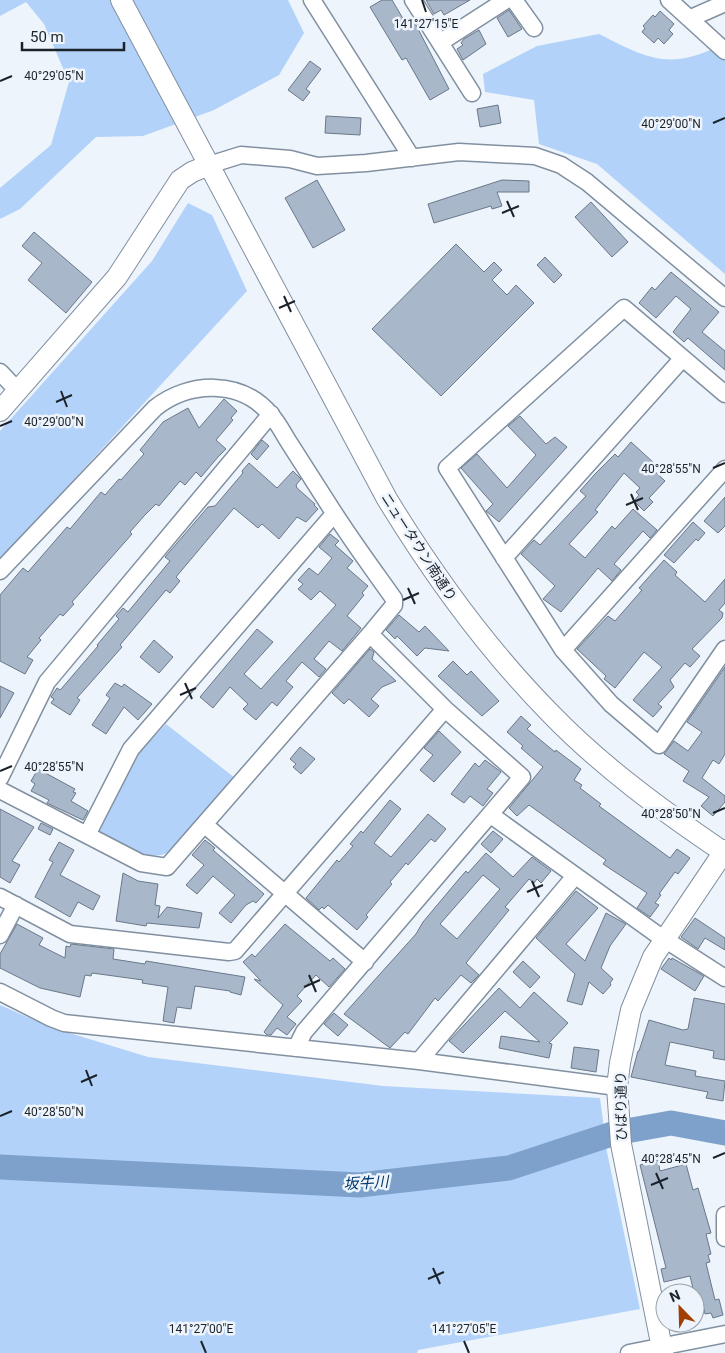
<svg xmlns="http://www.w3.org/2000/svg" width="725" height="1353" viewBox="0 0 725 1353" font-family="Roboto,'Noto Sans JP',sans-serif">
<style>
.green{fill:#b2d2f9}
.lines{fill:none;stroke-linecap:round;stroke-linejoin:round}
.river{stroke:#7ea1cb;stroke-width:25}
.building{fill:#a8b7c9;stroke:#6a788a;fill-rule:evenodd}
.minor-casing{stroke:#8190a1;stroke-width:19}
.tertiary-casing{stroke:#8190a1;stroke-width:22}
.minor{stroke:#fff;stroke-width:16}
.tertiary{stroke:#fff;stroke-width:20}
.ticks{fill:none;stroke:#1c2229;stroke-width:2}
.labels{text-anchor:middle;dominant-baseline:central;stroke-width:5;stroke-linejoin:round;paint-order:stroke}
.street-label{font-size:14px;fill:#1c2229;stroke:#edf4fb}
.water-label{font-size:15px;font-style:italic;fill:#04396d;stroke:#edf4fb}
.ticks-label{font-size:12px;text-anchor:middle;fill:#1c2229;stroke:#edf4fb;stroke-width:5;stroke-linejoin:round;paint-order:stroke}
</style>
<rect width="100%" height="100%" fill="#edf4fb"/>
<path class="green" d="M0,0H288L304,33L279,75L214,110L143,136L96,137L20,209L0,219V188L51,145L69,82L44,24L26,2L0,16Z
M599,34C650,60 671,71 725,43V274L597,164L539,144L534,100L485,92L483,74L537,46Z
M188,203L212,215L247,291L0,560V431L152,261Z
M166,724L235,778L169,852C146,864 119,842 99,831L140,752Z
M0,1005L50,1027L148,1057L383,1086L600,1098L607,1152L640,1309L418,1350L417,1353H0Z"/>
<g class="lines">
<path class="river" d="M0,1167L359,1185L509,1168L615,1133L671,1123L725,1133"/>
</g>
<path class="building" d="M382,0H392L408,27L415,23L449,89L430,100L406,58L402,60L370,7Z
M426,0H470L444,15L441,10L434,14Z
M509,10L522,29L508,37L497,18Z
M660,11L674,24L669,30L673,34L664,44L658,38L654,43L642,32L645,28L643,26L653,15L655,17Z
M479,30L486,44L463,60L457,49L463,45L461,43L464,39Z
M310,61L321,69L306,89L310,92L303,101L288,90Z
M498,105L501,123L480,127L477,109Z
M326,116L361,118L360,135L325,133Z
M317,180L345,230L313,248L285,198Z
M502,180L529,181V192H497L502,206L492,209L491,206L434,223L428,204Z
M591,202L628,242L612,257L575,217Z
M34,232L92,282L66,313L28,280L42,263L22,246Z
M456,244L484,272L494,262L502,270L492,280L507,295L516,285L534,303L441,396L372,329Z
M545,257L562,275L554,283L537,265Z
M671,272L719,312L702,332L725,351V370L688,338L684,342L673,332L691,309L676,296L656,318L639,303L652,287L655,290Z
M224,399L237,411L231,418L233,420L216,440L226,449L218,457L201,477L196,472L185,485L180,481L159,506L156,504L144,516L130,532L132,534L72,602L74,604L63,616L60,614L39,638L41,640L27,657L33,660L25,674L0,661V595L11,582L23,568L28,572L67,527L70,529L101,492L105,495L119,479L121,480L144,454L140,450L163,422L188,408L199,428Z
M520,416L546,444L555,437L567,447L499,522L486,511L493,504L461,468L477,454L507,488L536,455L508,426Z
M262,440L269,446L257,460L251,454Z
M631,442L654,463L650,467L665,481L649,498L653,502L644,511L634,501L639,495L636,492L640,488L624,473L595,510L598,512L569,544L585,558L612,526L615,529L633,509L657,530L650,538L643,531L614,564L621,570L612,581L598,568L561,612L543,599L555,586L521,554L534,540L540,545L586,496L580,491L595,474L615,454L618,457Z
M249,463L277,488L293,471L301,479L296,485L297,488L315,504L314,505L318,509L306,522L297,517L279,539L262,524L258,528L234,508L176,577L180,581L170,593L166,590L120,645L122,647L77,698L80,700L70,715L51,703L54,699L51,697L57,688L60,690L62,688L98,646L97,645L119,619L116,616L123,608L128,612L170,561L165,557L208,507L215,506L243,473L242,471Z
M725,497V526L718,533L704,521Z
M693,522L705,533L698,541L696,539L674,563L664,555Z
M330,534L339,541L335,545L353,561L347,568L368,586L362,593L364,595L347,616L361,628L342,651L329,641L314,659L326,669L319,677L302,662L286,681L293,687L277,706L272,702L256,720L243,709L248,704L230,687L213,708L200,697L257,629L273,642L244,674L261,689L336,605L320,591L311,600L298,589L303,584L298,580L309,568L318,575L332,558L319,547Z
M664,560L677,572L675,575L705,602L725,579V603L719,610L723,613L722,618L692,649L700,656L690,667L685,663L670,680L674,687L658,704L662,707L653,717L633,700L662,667L644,652L615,688L604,679L606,676L577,649L608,616L615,621L642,590L639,588Z
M399,615L419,632L425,626L449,651L425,648L417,656L397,636L395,639L386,630Z
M154,640L173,657L159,673L140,657Z
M370,649L374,652L372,659L396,681L382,687L371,699L379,706L369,717L349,699L344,704L332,693Z
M453,661L467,675L471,671L499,701L482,716L438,676Z
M725,667V754L719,764L713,760L702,778L725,796V802L713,816L701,806L709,797L683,781L689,771L664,754L674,741L688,751L702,732L687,722Z
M115,683L122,687L124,684L152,704L138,720L124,707L106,734L92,725L110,698L106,695Z
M0,686L14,693L0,718Z
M521,716L531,725L527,729L555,752L556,750L581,769L574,780L582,785L580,788L601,804L599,806L670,858L677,849L690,858L678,874L675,872L659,894L661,895L655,903L659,905L650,917L637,908L647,893L603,864L606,860L529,805L517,816L509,808L543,767L521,748L523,746L507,732Z
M439,731L461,752L434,782L420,770L433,755L424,748Z
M300,747L315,759L301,774L293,767L296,764L290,759Z
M485,760L501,772L487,789L493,793L483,806L470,796L464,803L451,794L475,763L479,767Z
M38,769L75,789L73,792L76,793L71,801L88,811L83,820L51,805L47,803L49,800L31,791L35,784L31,781Z
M390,800L401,809L374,843L391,857L428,814L446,829L435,842L431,839L408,865L406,863L390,882L392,884L366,915L368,917L357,930L328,905L324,909L322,907L319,910L306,898L337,860L339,862L353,846L350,844L361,831L363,833Z
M0,809L34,827L12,861L20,865L10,883L0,877Z
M41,823L53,829L50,835L38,829Z
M493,831L503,839L491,853L481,844Z
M205,840L215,848L213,850L264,894L256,903L253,901L246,905L231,923L219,913L235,895L213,876L197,894L186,885L204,865L192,855Z
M59,842L74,850L60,875L100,896L93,910L78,902L70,917L35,897L53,862L49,860Z
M486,853L513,877L532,857L551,871L541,883L537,879L534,883L529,879L505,907L509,910L466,963L479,975L471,983L461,975L438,1001L435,998L408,1034L405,1032L390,1048L344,1014L416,934L423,922L459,879L466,871L468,873ZM483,875L500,889L457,939L440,924Z
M123,873L138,881L158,884L155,905L160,906L158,918L167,907L202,913L199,928L147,923L146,926L116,921Z
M576,891L598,908L566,944L585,961L606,913L626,924L610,946L601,968L613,979L610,983L611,985L603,994L589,982L582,1005L567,1001L575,974L536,938Z
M695,918L725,938V950L705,938L698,949L681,937Z
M17,924L43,938L39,945L65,958L66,946L70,947L71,944L114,949L113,959L145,964L146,961L245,977L241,995L230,992V991L195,986L191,1009L177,1007L174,1023L163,1021L168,987L142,983L143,980L92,973L91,976L85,975L80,997L40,988L0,968V954Z
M285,924L330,961L333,958L345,969L329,987L316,975L297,996L302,1001L287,1017L296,1024L287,1035L277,1028L271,1035H267L264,1032L283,1005L254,979L261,981L243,962L252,954L255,957Z
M669,958L671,960L672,958L704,976L695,991L661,969Z
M523,961L540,977L530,988L513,972Z
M499,988L520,1008L534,992L568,1023L549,1043L552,1044L549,1058L499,1048L501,1036L540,1042L505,1011L463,1053L449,1041Z
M694,998L725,1004V1060L713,1058L714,1051L670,1042L665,1065L696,1071L695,1076L725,1081L723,1101L706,1098L708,1092L631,1077L638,1051H639L649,1020L683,1030L688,1029Z
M334,1013L348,1025L338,1036L324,1024Z
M574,1047L599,1050L596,1072L571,1068Z
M658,1160L660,1171L686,1164L693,1190L698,1188L711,1233L706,1234L711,1254L708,1255L710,1262L706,1263L715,1300L719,1299L723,1315L713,1318L711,1313L705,1314L702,1300L696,1301L690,1276L664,1282L661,1269L666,1268L640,1165Z"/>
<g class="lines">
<g class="minor-casing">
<path id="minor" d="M312,0L412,158
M413,0L472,93
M514,0L534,28
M669,0L725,51
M691,18L725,3
M441,42L506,0
M209,165L241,155L290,159L317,166L366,163L459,152L535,156L561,165L587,182L725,298
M0,372L18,391
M725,394L624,308L447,468L563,650L611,704L659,745L725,649
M504,558L682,359
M0,571L155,408C189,381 241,379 271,415C279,424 284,435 290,444C303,464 316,485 329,505C349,537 372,568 394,599V605L370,634L167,867L141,863L0,790
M563,650L725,469
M0,778L47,682L271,414
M491,815L655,933L725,978
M205,825L365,962
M87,835L131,749L334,514
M0,897L70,934L229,952L235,951L445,709
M0,935L16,905
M0,992L51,1018L64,1023L419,1061L617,1087
M296,1048L304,1032L522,777L445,709L370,634
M419,1061L575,876
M725,1215V1238
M629,1353L725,1334"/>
</g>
<g class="tertiary-casing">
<path id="tertiary" d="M121,0L387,499C434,576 486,648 550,713C601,766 664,812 725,853
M0,411L117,277L180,180L192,172L209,165
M663,1353L621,1144L617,1087L620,1063L631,1010L653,957L725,850"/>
</g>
<use href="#minor" class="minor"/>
<use href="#tertiary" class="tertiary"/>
</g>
<path class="ticks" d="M422,0L426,12M0,81L12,76M713,123L725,118M507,201L514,217M502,213L519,206M284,296L291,312M279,308L295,301M61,391L67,407M56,402L72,395M0,426L12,421M713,468L725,463M631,494L638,510M626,505L643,498M408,588L415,604M403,600L419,593M185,683L192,699M180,695L196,688M0,771L12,766M713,813L725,808M532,881L539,897M527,892L543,885M309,975L316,992M304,987L320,980M86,1070L92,1086M81,1082L97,1075M0,1116L12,1111M713,1158L725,1153M656,1173L663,1189M651,1185L668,1178M433,1268L440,1284M428,1279L444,1272M201,1341L206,1353M464,1341L469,1353"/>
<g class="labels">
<g class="street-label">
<text transform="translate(419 547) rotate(57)">ニュータウン南通り</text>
<text transform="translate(621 1106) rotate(-91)">ひばり通り</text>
</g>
<g class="water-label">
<text transform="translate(366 1183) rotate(-3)">坂牛川</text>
</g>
</g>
<g class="ticks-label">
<text x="426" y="28">141°27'15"E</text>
<text x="54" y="80">40°29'05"N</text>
<text x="671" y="128">40°29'00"N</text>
<text x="54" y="426">40°29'00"N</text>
<text x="671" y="473">40°28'55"N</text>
<text x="54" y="771">40°28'55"N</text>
<text x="671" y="818">40°28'50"N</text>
<text x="54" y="1116">40°28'50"N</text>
<text x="671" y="1163">40°28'45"N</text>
<text x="201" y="1333">141°27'00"E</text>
<text x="464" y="1333">141°27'05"E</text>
</g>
<g transform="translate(680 1308) rotate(337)"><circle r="24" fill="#edf4fb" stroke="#99a0a7"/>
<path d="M0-4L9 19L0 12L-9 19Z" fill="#a23f04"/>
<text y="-8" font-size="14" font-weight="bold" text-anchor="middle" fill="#1c2229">N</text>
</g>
<path d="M22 42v8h102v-8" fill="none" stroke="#1c2229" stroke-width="2.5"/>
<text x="30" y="42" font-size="15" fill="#1c2229" stroke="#edf4fb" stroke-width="4" paint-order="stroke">50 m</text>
</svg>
